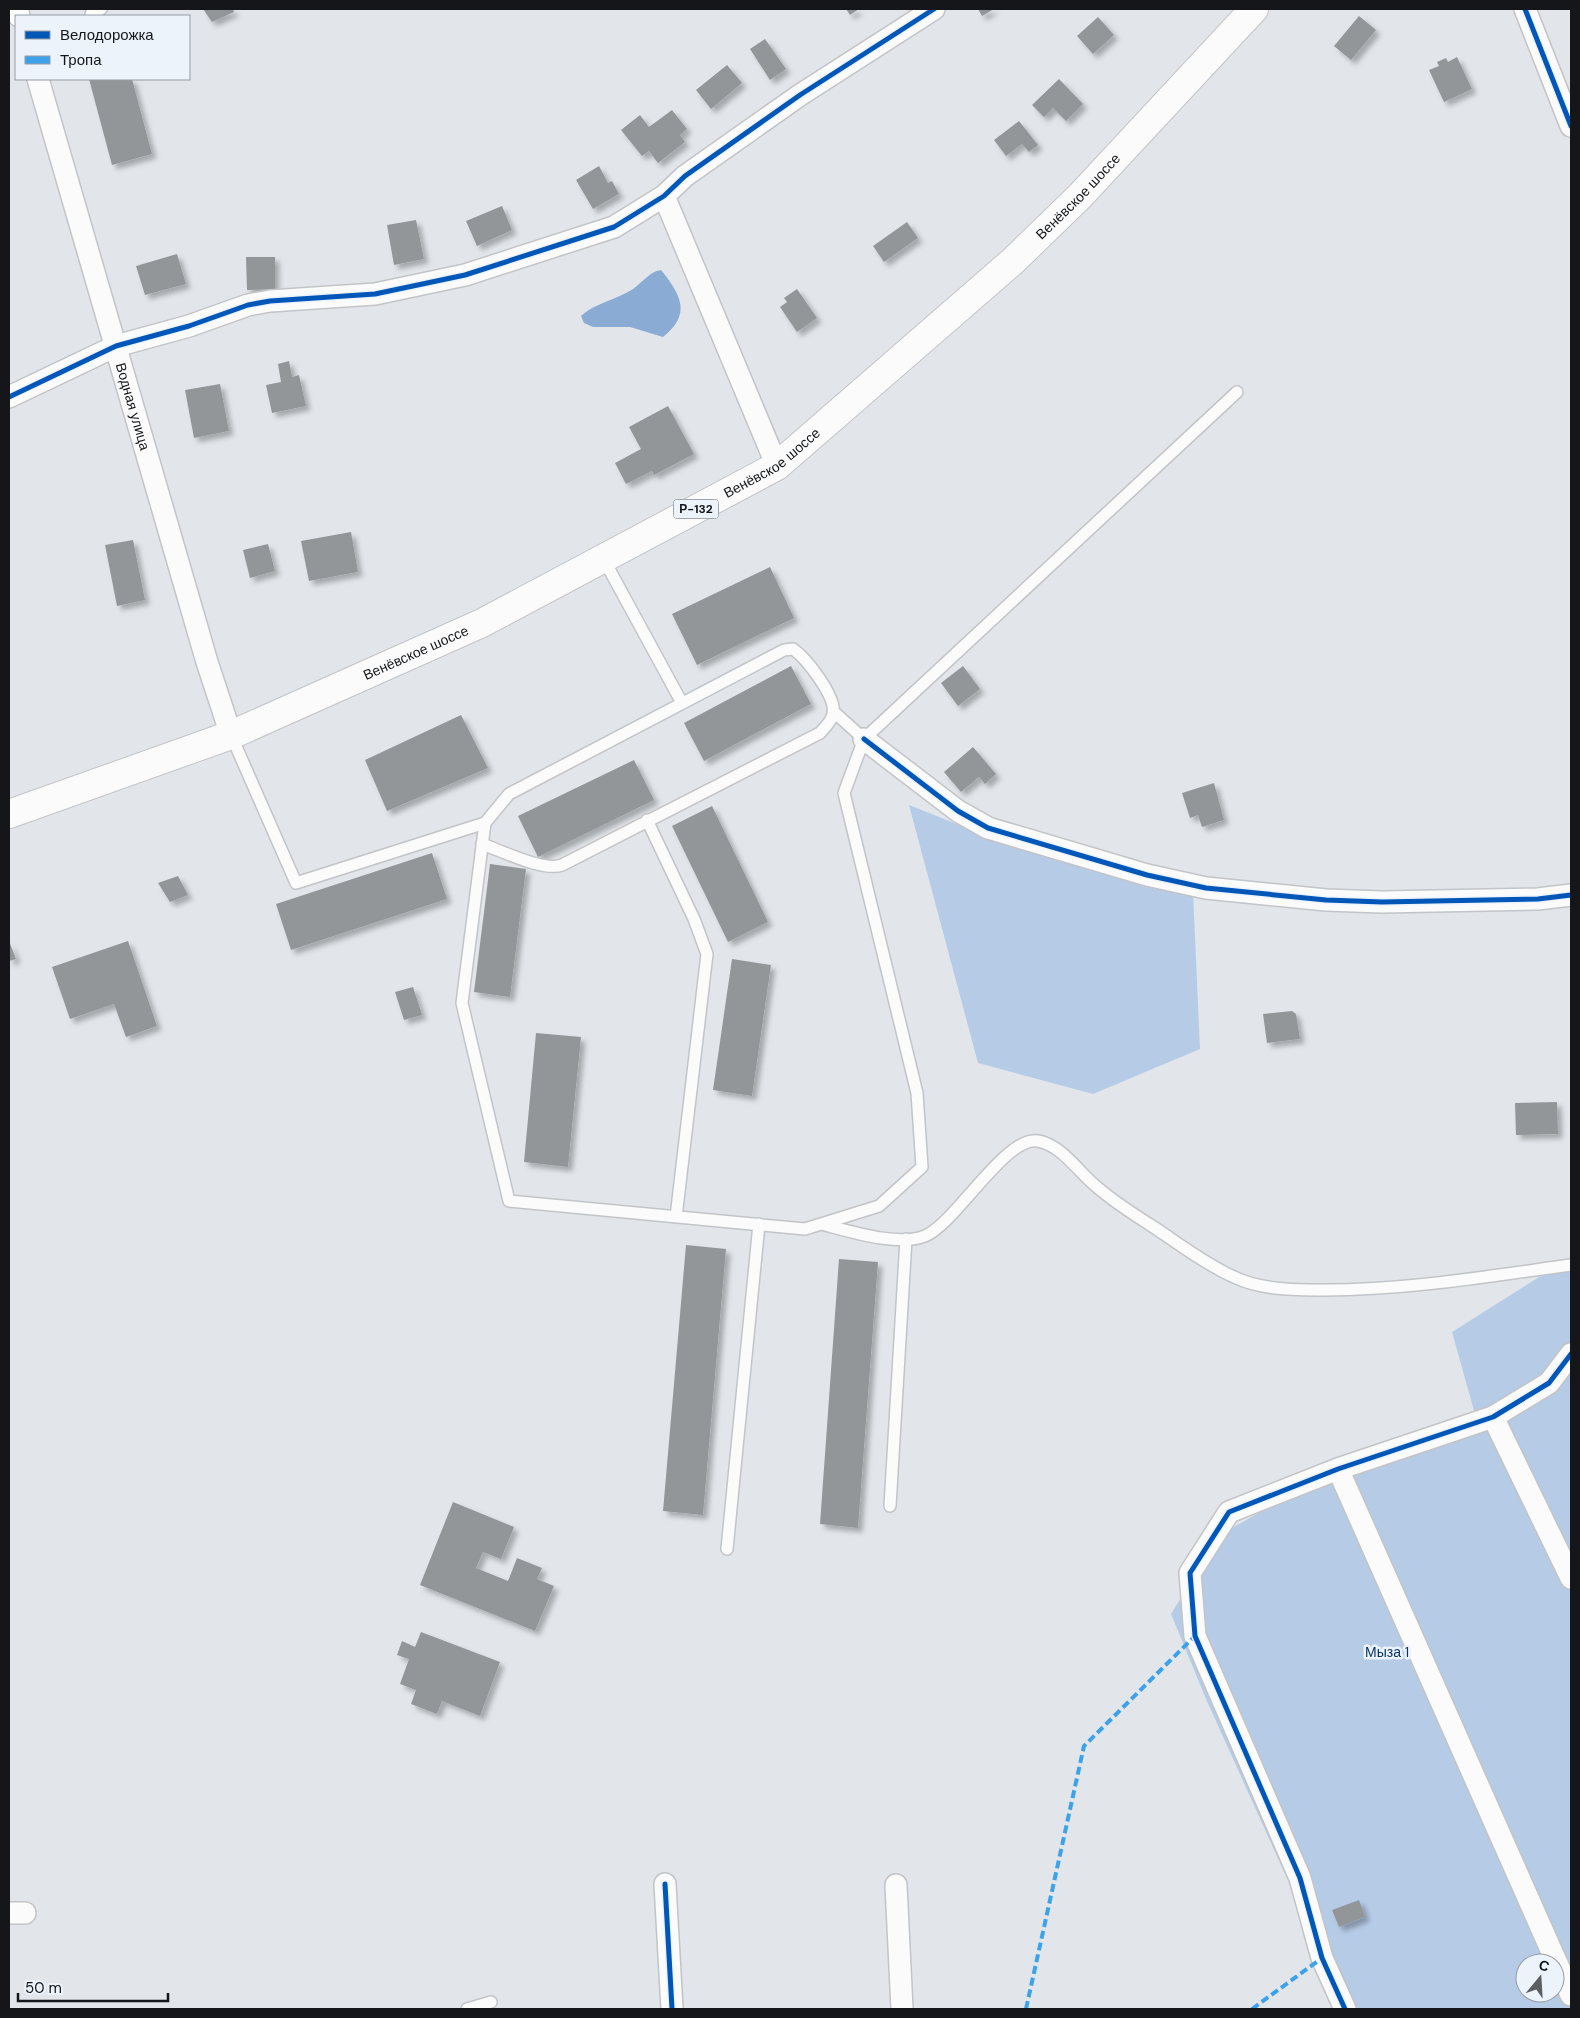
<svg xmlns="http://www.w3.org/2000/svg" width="1580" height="2018" viewBox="0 0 1580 2018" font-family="'DM Sans',sans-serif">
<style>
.green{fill:#b6cbe6;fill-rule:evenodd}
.water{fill:#8aabd3}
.building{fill:#939699;filter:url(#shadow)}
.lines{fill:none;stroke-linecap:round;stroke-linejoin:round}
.lane-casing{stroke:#c2c4c7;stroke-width:14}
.street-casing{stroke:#c2c4c7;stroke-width:24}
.primary-casing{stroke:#c2c4c7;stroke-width:30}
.lane{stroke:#fbfbfc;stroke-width:11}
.street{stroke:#fbfbfc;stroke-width:21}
.primary{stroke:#fbfbfc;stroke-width:28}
.quiet{stroke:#3da2ea;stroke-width:4;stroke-dasharray:8 4;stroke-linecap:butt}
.cycleway-casing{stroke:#ecf3fb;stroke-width:8}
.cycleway{stroke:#0057b8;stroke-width:5}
.labels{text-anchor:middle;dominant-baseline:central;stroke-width:5;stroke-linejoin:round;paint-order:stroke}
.shield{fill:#ecf3fb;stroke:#55585d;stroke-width:1}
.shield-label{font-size:12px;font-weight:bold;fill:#141619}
.street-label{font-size:14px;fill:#141619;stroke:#ecf3fb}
.park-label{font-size:14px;fill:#053668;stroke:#ecf3fb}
</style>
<defs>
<filter id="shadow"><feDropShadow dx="4.5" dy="4.5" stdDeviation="2.5" flood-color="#0004"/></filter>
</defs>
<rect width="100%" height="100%" fill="#e2e6ea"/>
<path class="green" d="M909,805L979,833L1193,892L1200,1049L1093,1094L978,1063Z
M1571,1257V2009H1346L1206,1699L1171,1614L1221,1534L1324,1477L1480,1432L1452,1332ZM1525,1963H1555V1993H1525Z"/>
<path class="water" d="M661,270C681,295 692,314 663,337L630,327H593L584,323L581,316C595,303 616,300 633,289C643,282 649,272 661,270Z"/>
<path class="building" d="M203,9H233L234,12L212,22Z
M846,9H859L850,15Z
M978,9H994L982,16Z
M1359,16L1376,30L1351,60L1334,46Z
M1098,17L1114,35L1093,54L1077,36Z
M765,39L786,69L770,80L750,49Z
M1457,57L1472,89L1444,102L1429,70L1439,66L1437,62L1446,58L1448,62Z
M727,65L742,83L711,109L696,90Z
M89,79H132L152,154L112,165Z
M1059,79L1083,104L1066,121L1053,108L1044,117L1032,105Z
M672,110L687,129L680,135L685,142L658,163L649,151L642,156L621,130L640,115L649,127Z
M1019,121L1038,145L1029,152L1022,144L1006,156L994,140Z
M599,166L608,183L612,181L619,194L593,209L576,180Z
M502,206L512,230L477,246L466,221Z
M416,220L424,259L394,265L387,225Z
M907,222L918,238L884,262L873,246Z
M177,254L186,284L145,295L136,266Z
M246,257H275V289L247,290Z
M797,289L817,318L797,332L780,307L787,302L784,298Z
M289,361L292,377L299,375L306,406L272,413L266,385L281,382L278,364Z
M220,384L229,431L194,438L185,390Z
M668,406L694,454L654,475L652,471L626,484L615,463L641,449L629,427Z
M351,532L358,572L309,581L301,541Z
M133,540L145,600L117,606L105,545Z
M268,544L275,571L250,578L243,550Z
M770,567L794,618L697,665L672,614Z
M791,666L811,704L704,761L684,723Z
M963,666L980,689L958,706L941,683Z
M461,715L488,768L387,811L365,760Z
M973,747L996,774L985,784L979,777L961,792L944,772Z
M634,760L654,800L538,857L518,816Z
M1214,783L1224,820L1202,827L1198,815L1190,818L1182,793Z
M712,806L768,922L728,942L672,826Z
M432,853L447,899L291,950L276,904Z
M490,864L526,869L510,997L474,992Z
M178,876L188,895L170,902L158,883Z
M9,941L16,959L9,961Z
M128,941L157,1026L126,1037L114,1004L70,1019L52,967Z
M732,959L771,965L752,1096L713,1090Z
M413,987L422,1015L404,1020L395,992Z
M1292,1011L1296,1014L1300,1039L1267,1043L1263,1014Z
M536,1033L581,1037L568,1167L524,1162Z
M1557,1102L1558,1134L1516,1135L1515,1103Z
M686,1245L726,1249L703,1515L663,1511Z
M839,1259L878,1262L858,1528L820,1524Z
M453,1502L514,1527L501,1559L483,1552L476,1568L508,1581L517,1558L542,1568L537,1579L554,1586L535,1631L420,1585Z
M421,1632L500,1662L480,1716L442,1701L437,1714L411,1704L416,1690L400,1684L409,1659L397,1655L402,1641L415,1647Z
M1359,1900L1365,1917L1339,1927L1332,1910Z"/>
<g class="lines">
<g class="lane-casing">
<path id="lane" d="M91,14L101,9
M603,558L682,703
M834,712L864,739
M231,735L296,883L485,823L462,1003L509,1201L805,1229L879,1206L922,1167L917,1093L844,793L864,739L1237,392
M647,820L694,919L707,954L676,1217
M482,844C502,851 544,872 562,865L820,733C825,727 832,721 833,714C837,697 806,658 793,649L784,650L509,794L485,823
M821,1224C849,1231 898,1247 925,1236C956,1223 1006,1135 1038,1141C1062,1145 1079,1173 1097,1187C1114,1202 1133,1214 1152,1226C1178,1243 1205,1264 1234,1277C1261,1290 1295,1290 1325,1290C1407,1290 1490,1276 1571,1265
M890,1506L906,1239
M727,1549L759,1224
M467,2009L491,2002"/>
</g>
<g class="street-casing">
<g id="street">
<path d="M17,9L19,16"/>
<path d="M1525,9L1571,126"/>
<path id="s1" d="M38,79L207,662L231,735"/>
<path d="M664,196L777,466"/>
<path d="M9,397L116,346L189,326L248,305L270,301L375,294L465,275L614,227L664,196L685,176L800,95L934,9"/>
<path d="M864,739L958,811L988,828L1147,875L1206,888L1326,900L1382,902L1538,899L1571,895"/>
<path d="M1493,1417L1571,1578"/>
<path d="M1338,1469L1571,1995"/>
<path d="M665,1884L672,2009"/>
<path d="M896,1885L902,2009"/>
<path d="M9,1913H25"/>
<path d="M1345,2009L1322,1958L1300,1878L1195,1636L1190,1573L1229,1512L1338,1469L1493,1417L1549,1383L1571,1354"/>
</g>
</g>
<g class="primary-casing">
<g id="primary">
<path id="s2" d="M9,814L231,735L482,623L777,466L1013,261L1080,196L1254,9"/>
</g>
</g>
<use href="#lane" class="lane"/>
<use href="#street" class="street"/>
<use href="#primary" class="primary"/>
<path class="quiet" d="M1026,2009L1084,1746L1195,1636
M1252,2009L1322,1958"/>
<g class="cycleway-casing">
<path id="cycleway" d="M1525,9L1571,126
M9,397L116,346L189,326L248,305L270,301L375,294L465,275L614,227L664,196L685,176L800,95L934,9
M864,739L958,811L988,828L1147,875L1206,888L1326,900L1382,902L1538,899L1571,895
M665,1884L672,2009
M1345,2009L1322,1958L1300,1878L1195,1636L1190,1573L1229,1512L1338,1469L1493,1417L1549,1383L1571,1354"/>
</g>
<use href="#cycleway" class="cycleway"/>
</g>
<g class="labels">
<rect class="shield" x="673.5" y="499.5" width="45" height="19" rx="4"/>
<g class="shield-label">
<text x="696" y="509">Р-132</text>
</g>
<g class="street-label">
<text stroke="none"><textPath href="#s2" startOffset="1249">Венёвское шоссе</textPath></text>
<text stroke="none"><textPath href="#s1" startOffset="341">Водная улица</textPath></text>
<text stroke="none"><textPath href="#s2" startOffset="842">Венёвское шоссе</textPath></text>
<text stroke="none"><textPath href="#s2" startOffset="438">Венёвское шоссе</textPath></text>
</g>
<g class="park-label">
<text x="1387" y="1652">Мыза 1</text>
</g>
</g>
<rect width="1580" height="2018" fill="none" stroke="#141619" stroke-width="20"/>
<rect x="15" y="15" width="175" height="65" fill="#ecf3fb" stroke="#969ba1"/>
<rect x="25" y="31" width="25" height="8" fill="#0057b8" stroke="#969ba1"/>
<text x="60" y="40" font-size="15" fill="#141619">Велодорожка</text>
<rect x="25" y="56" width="25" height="8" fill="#3da2ea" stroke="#969ba1"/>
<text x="60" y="65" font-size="15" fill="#141619">Тропа</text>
<g transform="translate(1540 1978) rotate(18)"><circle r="24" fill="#ecf3fb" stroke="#969ba1"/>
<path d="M0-4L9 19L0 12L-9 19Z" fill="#5c5f62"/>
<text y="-8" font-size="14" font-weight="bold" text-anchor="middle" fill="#141619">С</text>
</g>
<path d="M18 1993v8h150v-8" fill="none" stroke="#141619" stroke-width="2.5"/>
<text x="25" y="1993" font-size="15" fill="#141619" stroke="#ecf3fb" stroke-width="4" paint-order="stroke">50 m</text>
</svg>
